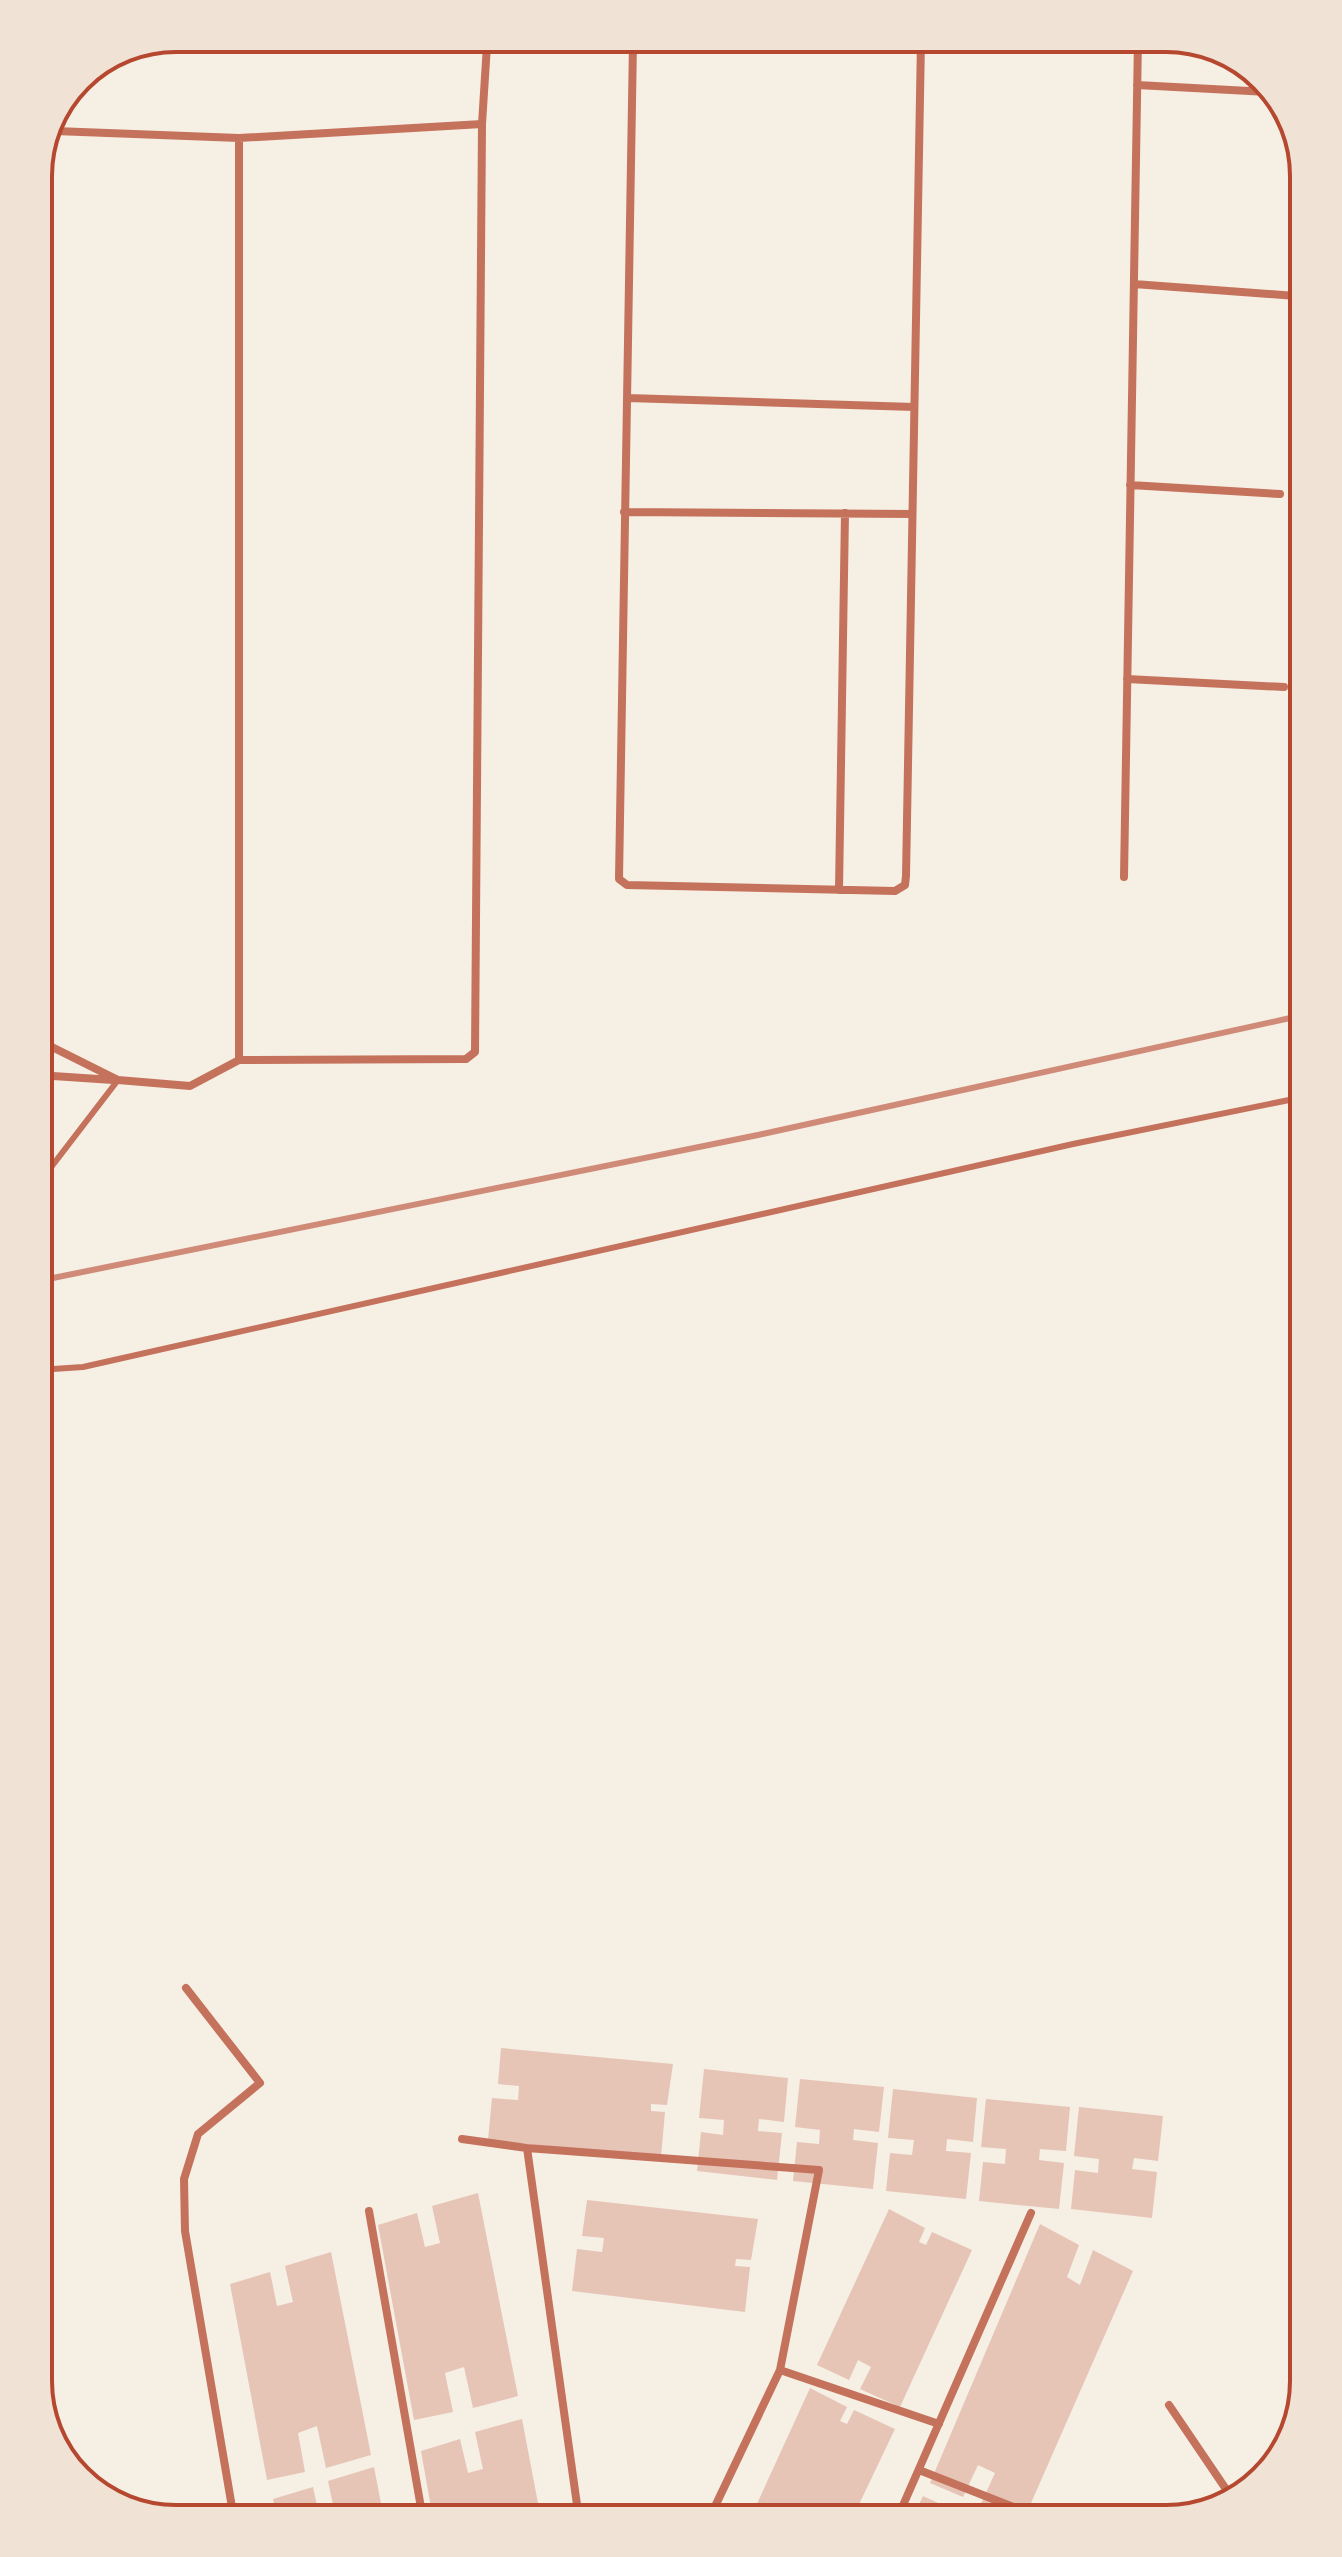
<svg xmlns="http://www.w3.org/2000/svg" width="1342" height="2557" viewBox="0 0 1342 2557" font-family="Manrope,sans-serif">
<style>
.building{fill:#e6c5b7}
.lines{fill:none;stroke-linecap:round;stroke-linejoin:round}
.service{stroke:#c5725c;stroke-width:6}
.minor{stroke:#c5725c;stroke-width:8}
.rail{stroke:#cf8b77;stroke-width:6}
.rim{fill:none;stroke:#b5482f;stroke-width:4}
</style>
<rect width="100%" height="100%" fill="#f6efe4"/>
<path class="building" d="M501,2048L673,2064L667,2105L651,2104V2111L665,2112L661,2157L488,2140L492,2098L518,2100L519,2086L498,2084Z
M704,2069L788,2078L784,2122L759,2119L758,2131L782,2133L777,2180L697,2171L701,2132L723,2135L724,2120L699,2118Z
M800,2079L884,2087L879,2132L854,2129L853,2140L878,2143L873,2189L793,2181L797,2142L819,2144L820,2130L795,2127Z
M893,2089L977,2098L973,2142L947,2139L946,2151L971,2153L966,2199L886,2191L890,2153L912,2155L914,2140L888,2138Z
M986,2099L1070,2107L1066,2151L1040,2149L1039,2160L1064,2163L1059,2209L979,2201L983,2162L1005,2164L1006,2149L981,2147Z
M1079,2107L1163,2116L1158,2161L1134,2158L1132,2169L1157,2172L1152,2218L1071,2209L1075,2170L1098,2173L1099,2159L1074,2156Z
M478,2193L518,2396L473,2408L464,2367L445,2373L453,2412L414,2420L378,2225L417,2213L425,2247L440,2243L432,2206Z
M587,2200L758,2219L751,2260L736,2259L735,2266L750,2267L745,2312L572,2291L577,2249L602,2252L604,2238L582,2236Z
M889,2209L925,2228L919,2242L926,2245L932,2232L972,2250L900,2407L860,2389L871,2367L858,2360L849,2380L817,2365Z
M1040,2224L1079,2245L1067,2277L1080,2285L1093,2250L1133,2271L1024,2519H1002L979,2508L995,2473L978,2465L963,2497L930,2483Z
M331,2252L371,2455L326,2468L317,2426L298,2433L305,2472L267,2480L230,2284L270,2272L277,2306L293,2302L285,2266Z
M810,2388L847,2407L840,2421L847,2424L854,2410L895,2429L852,2519H750Z
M522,2419L541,2519H433L421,2451L460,2439L468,2473L483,2469L475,2432Z
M374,2467L384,2519H336L328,2481Z
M313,2487L320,2519H277L273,2499Z
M923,2496L962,2514L959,2519H912Z"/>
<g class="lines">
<path class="service" d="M38,1187L52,1166L118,1080
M38,1370L83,1367L1073,1144L1304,1097"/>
<path class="minor" d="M633,43L619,879L627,885L895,891L905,885L906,876L921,41
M1137,85L1268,92
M55,131L239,138L482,124
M239,138V1060
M1134,284L1296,296
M628,398L914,407
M1130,485L1280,494
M624,512L912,514
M1127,679L1284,687
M1124,877L1138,39
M839,890L845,513
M38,1040L118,1080L190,1086L239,1060L466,1059L475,1052L482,124L487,45
M38,1075L113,1080
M186,1988L260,2083L198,2134L184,2179L185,2231L234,2519
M462,2139L527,2148L819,2170L780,2370L709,2519
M527,2148L579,2519
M369,2211L423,2519
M780,2370L939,2424
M1169,2405L1232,2498
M919,2470L1031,2514
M897,2519L1031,2213"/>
<path class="rail" d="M38,1281L758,1135L1304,1015"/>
</g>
<path d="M0 0H1342V2557H0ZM176 52H1166A124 124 0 0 1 1290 176V2381A124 124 0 0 1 1166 2505H176A124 124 0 0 1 52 2381V176A124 124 0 0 1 176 52Z" fill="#f1e2d6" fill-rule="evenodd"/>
<path class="rim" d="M176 52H1166A124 124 0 0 1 1290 176V2381A124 124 0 0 1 1166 2505H176A124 124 0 0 1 52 2381V176A124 124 0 0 1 176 52Z"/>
</svg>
